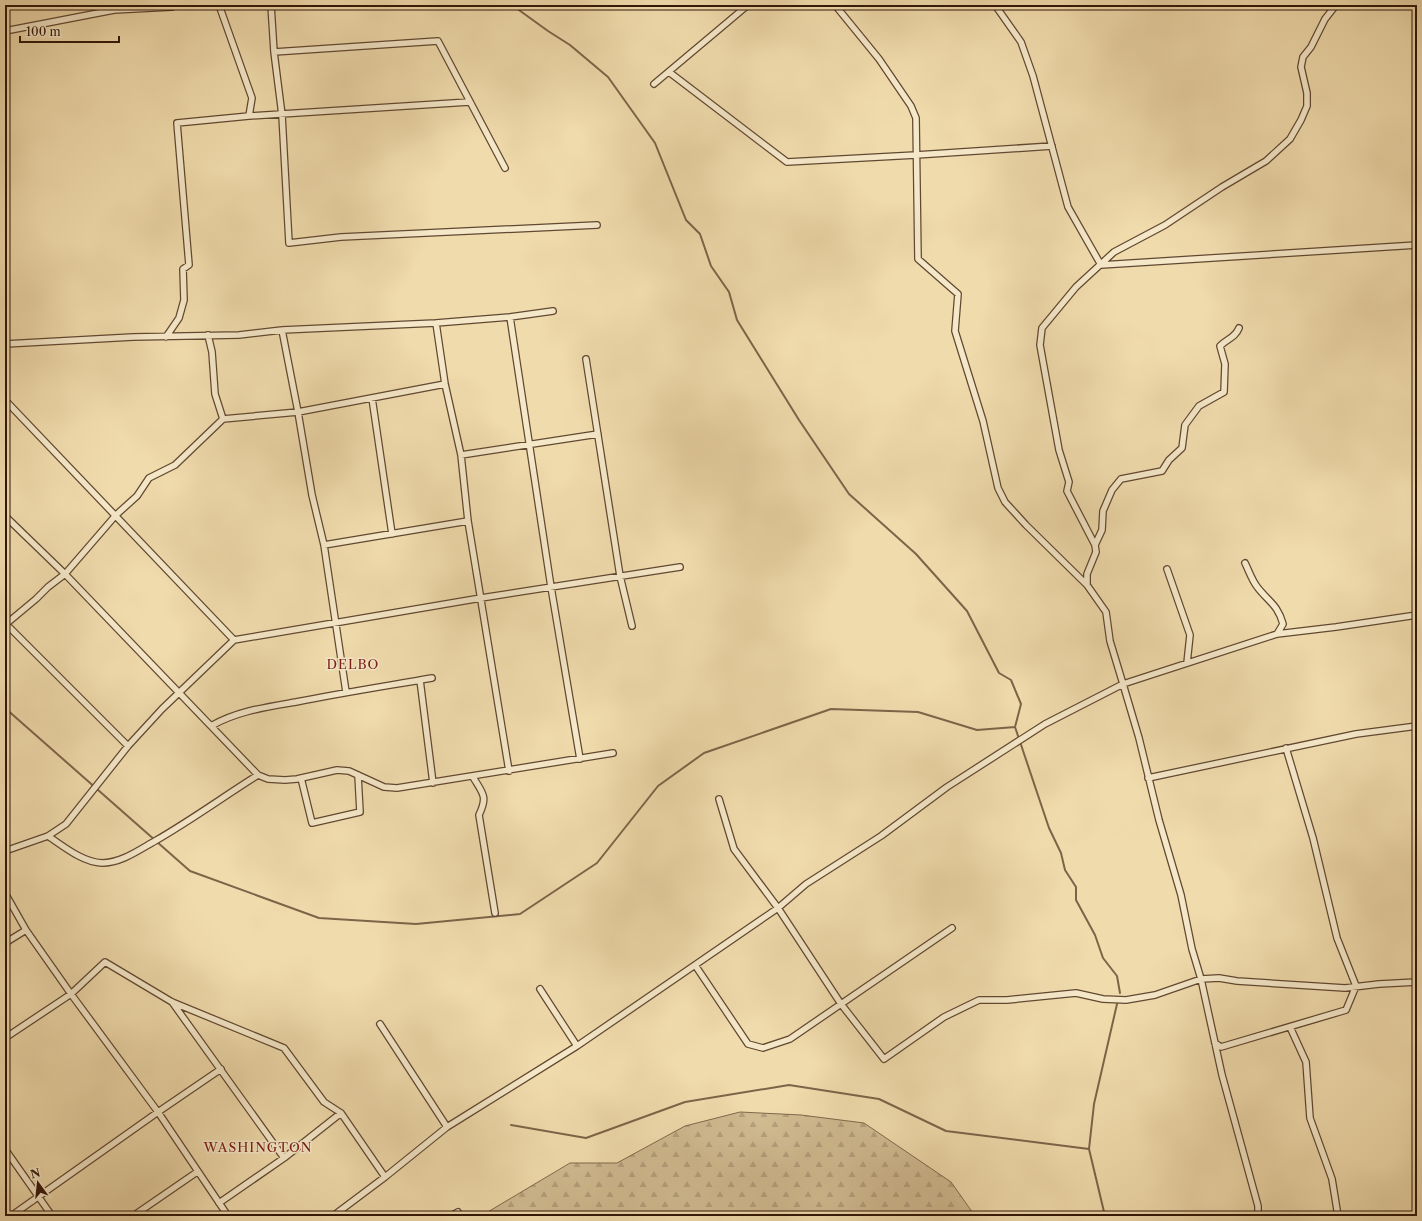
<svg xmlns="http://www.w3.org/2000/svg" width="1422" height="1221" viewBox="0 0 1422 1221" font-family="'Libre Caslon Text',serif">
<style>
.forest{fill:url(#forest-firs);stroke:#80684c}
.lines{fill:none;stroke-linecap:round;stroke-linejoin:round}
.stream{stroke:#7d6449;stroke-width:2}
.street-casing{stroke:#614831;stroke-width:8}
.street{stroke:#f5e8c9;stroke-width:5.5}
.labels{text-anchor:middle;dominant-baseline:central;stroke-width:3;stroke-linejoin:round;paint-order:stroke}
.quarter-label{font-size:13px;letter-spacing:1px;fill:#7a1f14;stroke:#f5e8c9}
</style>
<defs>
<pattern id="forest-firs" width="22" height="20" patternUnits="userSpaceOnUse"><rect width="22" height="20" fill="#d0ba90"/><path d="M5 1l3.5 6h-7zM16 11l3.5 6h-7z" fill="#b39f7b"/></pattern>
</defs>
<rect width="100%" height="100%" fill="#f0dbac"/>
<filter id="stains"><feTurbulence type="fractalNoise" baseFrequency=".005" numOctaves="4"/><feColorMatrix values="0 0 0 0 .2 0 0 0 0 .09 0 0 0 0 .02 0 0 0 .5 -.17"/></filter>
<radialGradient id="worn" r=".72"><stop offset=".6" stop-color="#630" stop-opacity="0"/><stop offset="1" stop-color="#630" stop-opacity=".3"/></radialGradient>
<path class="forest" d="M740,1112L801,1115L864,1123L951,1182L975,1216H481L570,1163H617L685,1126Z"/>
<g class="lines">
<path class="stream" d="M512,5L548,31L570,45L608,77L655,143L686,220L700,234L711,266L729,292L737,320L799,420L849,494L916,554L967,611L999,673L1011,680L1021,704L1015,727L1049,828L1061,853L1065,870L1076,887V900L1095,935L1103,958L1117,976L1120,993
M5,708L190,871L319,918L416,924L520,914L597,863L658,786L704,753L831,709L918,712L977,730L1015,727
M511,1125L586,1138L685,1102L789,1085L879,1099L946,1131L1089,1149
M1105,1216L1089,1149L1094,1104L1117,1004"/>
<g class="street-casing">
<path id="street" d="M271,5L274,52L282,115L289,243L341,237L597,225
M835,5L879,59L911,106L916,118L918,259L958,294L955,331L983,421L998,488L1005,502L1026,525L1087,585
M995,5L1021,42L1033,76L1068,207L1101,265L1417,245
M5,31L114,10L172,7L177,5
M274,52L438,41L505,168
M669,72L787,162L916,155L1052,146
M654,84L748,5
M249,116L469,102
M510,317L551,587L580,759
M436,323L445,384L461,455L468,521L509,771
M282,330L298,412L312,495L324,545L346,692
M166,337L179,318L184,300L183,269L189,265L177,123L249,116L252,98L219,5
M5,344L133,337L239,335L282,330L436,323L510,317L553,311
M586,359L620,576L632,626
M372,398L392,534
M5,400L234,640
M223,419L298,412L445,384
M461,455L598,434
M5,516L65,574L258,775L268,779L285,780L297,779L337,770L349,771L384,787L397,788L613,753
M324,545L468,521
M1095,545L1102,530L1103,511L1112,490L1121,479L1162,471L1169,460L1182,448L1185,425L1199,406L1224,392L1225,364L1220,346C1228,338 1235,338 1239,328
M1245,563C1249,571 1252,581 1258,588C1269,602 1278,605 1283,624L1277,634
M1167,569L1190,635L1187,663
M5,623L128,746
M6,624L36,599L48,587L65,574L116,515L137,496L149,478L175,465L223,419L215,394L212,352L208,335
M420,680L433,783
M211,726C237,711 267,707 296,702C341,693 386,686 432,678
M473,777C483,794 488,796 479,815L495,913
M301,778L312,823L360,812L358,775
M1148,778L1356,734L1417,726
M719,799L734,849L778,908L841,1004L884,1059L944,1017L979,1000H1007L1076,993L1103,999L1126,1000L1155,995L1201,979L1219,978L1237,981L1345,988L1379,984L1417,982
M48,836C63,846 82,862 102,863C121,863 139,850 155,841C190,821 223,797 258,775
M5,851L48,836L66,824L128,746L162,709L234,640L481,598L680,567
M5,893L26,930L71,994L158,1112L228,1216
M5,943L26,930
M695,965L748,1044L763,1048L790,1039L952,928
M540,989L577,1046
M172,1002L284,1158
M380,1024L447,1127
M1290,1027L1306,1062L1310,1118L1332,1179L1338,1216
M5,1038L71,994L105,962L172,1002L284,1048L324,1102L341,1113L385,1177
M1215,1043L1221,1047L1346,1010L1356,986L1337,938L1313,838L1286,748
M5,1149L52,1216
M219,1203L284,1158L341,1113
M11,1216L158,1112L221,1069
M133,1216L197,1172
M333,1216L385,1177L447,1127L577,1046L778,908L806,884L881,836L947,787L1045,724L1123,684L1110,641L1106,612L1087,585V574L1096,552L1095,545L1067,491L1069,482L1059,450L1040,345L1042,328L1076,287L1114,252L1165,225L1222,187L1266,161L1290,139L1301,120L1307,106V93L1301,67L1303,57L1311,47L1325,19L1336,5
M451,1216L458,1212
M1258,1216V1206L1222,1075L1201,979L1192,949L1181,895L1159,820L1139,738L1123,684L1277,634L1336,627L1417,615"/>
</g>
<use href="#street" class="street"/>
</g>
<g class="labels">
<g class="quarter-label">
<text x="353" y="664">DELBO</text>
<text x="258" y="1147">WASHINGTON</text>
</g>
</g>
<rect width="1422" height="1221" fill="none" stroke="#f0dbac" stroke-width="20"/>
<rect x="6" y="6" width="1410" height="1209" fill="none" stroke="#311708" stroke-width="2"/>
<rect x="10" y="10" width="1402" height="1201" fill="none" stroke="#311708"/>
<g transform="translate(38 1183) rotate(345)" stroke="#f5e8c9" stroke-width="3" paint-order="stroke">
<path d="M0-3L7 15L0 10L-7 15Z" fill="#311708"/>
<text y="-6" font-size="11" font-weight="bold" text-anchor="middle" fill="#311708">N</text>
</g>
<path d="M20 36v6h99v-6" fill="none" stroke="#311708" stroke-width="2"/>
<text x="26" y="36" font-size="12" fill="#311708" stroke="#f5e8c9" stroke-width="3" paint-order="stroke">100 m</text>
<rect width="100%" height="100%" filter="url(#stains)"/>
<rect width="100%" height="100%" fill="url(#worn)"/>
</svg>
